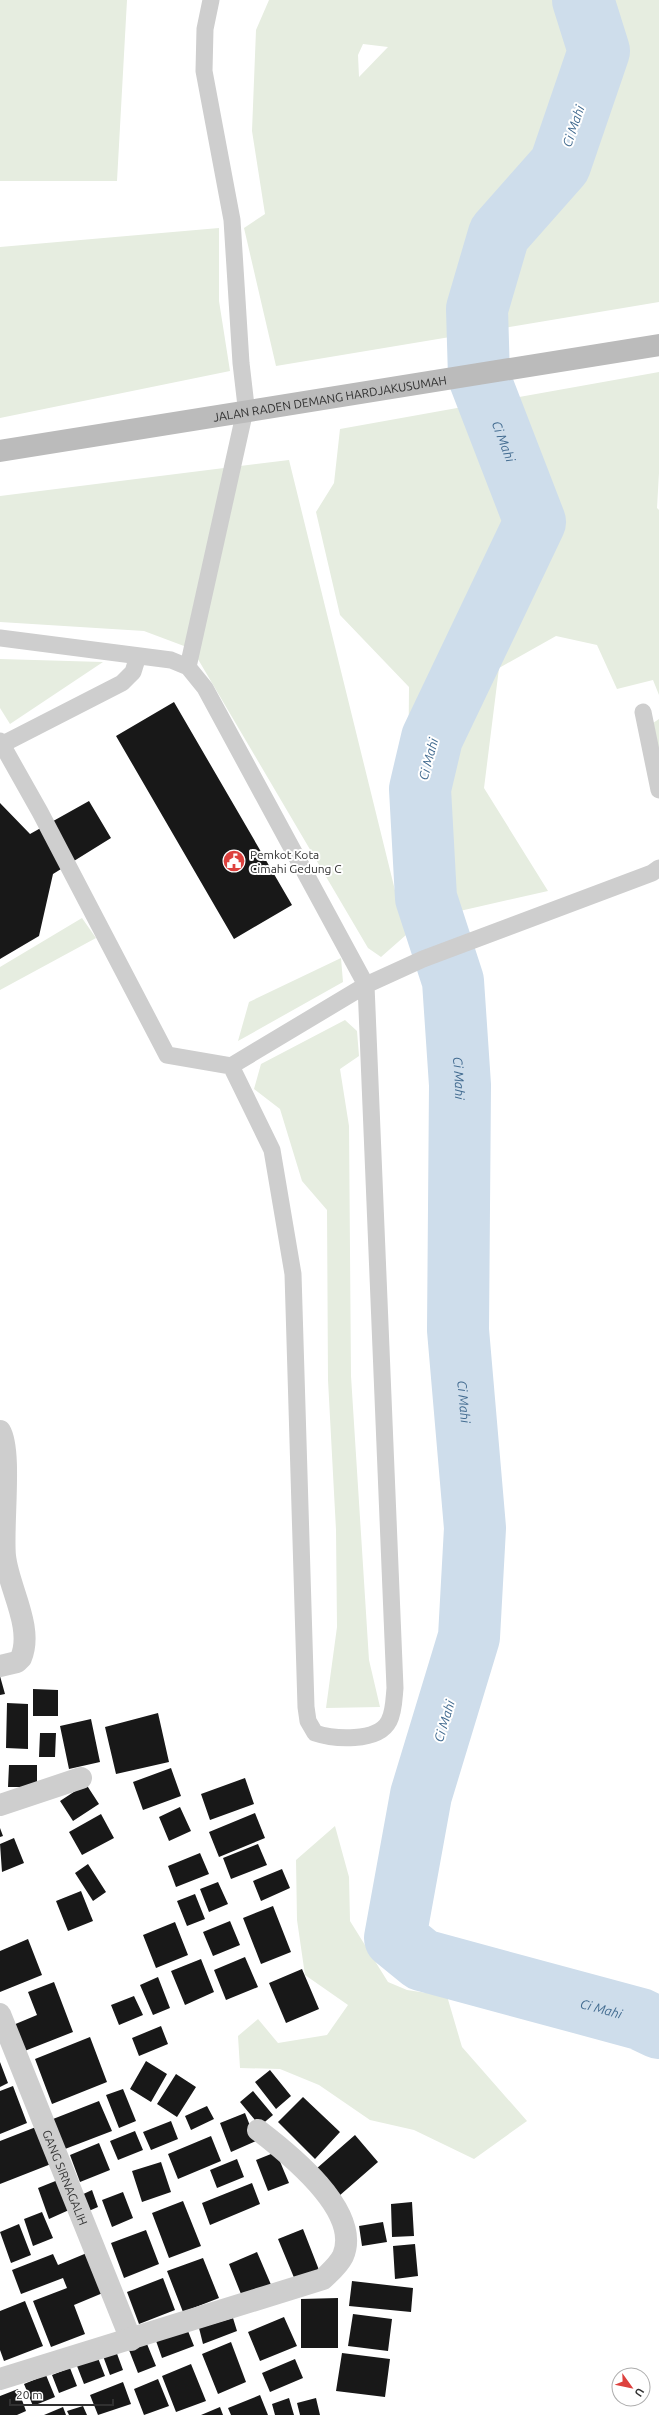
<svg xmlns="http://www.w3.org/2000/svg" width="659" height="2415" viewBox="0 0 659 2415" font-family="Ubuntu,sans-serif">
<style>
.green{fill:#e6ede0;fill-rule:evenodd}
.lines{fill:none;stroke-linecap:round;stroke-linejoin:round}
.river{stroke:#ceddeb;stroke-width:62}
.building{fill:#181818}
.service{stroke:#cecece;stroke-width:17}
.minor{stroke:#cecece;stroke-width:22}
.secondary-bridge{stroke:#bbb;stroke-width:22}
.labels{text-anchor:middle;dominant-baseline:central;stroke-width:4;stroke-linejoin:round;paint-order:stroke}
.street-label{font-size:12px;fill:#313131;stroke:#fff}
.poi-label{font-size:12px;fill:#313131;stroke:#fff;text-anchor:start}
.water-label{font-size:13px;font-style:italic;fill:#426b90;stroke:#fff}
</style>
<rect width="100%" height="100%" fill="#fff"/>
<path class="green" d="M0,0H127L117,181H0Z
M269,0H659V302L276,366L244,228L265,214L252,131L256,30ZM363,44L388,47L359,77L358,55Z
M219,228V301L230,371L0,418V247Z
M659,372V473L657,508L659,510V695L653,680L617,689L597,645L556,636L499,668L484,788L548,891L451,913L408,805L409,687L340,615L316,512L334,483L340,429Z
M289,460L406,935L381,957L368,948L192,649L144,631L0,622V496Z
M0,659L103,662L10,724L0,708Z
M659,719V759L650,725Z
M82,918L96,938L0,990V967Z
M341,958L343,982L238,1041L249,1002Z
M345,1020L357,1031L359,1056L340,1069L349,1126L351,1376L369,1660L380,1707L326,1708L337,1627L336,1530L328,1380L327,1210L302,1181L280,1109L254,1089L261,1064Z
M335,1826L349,1877L350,1921L388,1982L407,1990L447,1996L462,2047L527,2121L474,2159L414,2130L370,2120L319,2085L280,2069L240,2068L238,2036L258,2019L278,2043L327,2035L348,2005L305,1975L297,1920L296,1860Z"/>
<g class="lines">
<path class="river" id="s1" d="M583,0L599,51L560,165L499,234L477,309L479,377L535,522L432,738L420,789L426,898L453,981L460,1085L458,1330L475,1528L469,1637L421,1795L395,1938L422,1960L640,2019L659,2028"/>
</g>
<path class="building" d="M174,702L292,905L234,939L116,736Z
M89,801L111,838L53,874L39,936L0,959V803L30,834Z
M0,1676L5,1694L0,1695Z
M33,1689L58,1690V1716H33Z
M7,1703L28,1704V1749L6,1748Z
M158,1713L169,1762L116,1774L105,1727Z
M91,1719L100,1762L69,1769L60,1726Z
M40,1733H56L55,1757H39Z
M9,1765H37V1787H8Z
M171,1768L181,1796L143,1810L133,1782Z
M245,1778L254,1804L210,1820L201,1794Z
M86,1784L99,1804L73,1821L60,1801Z
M180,1807L191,1831L169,1841L159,1817Z
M255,1813L265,1838L219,1857L209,1832Z
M101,1814L114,1838L82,1855L69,1832Z
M0,1828L3,1836L0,1837Z
M14,1838L24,1863L2,1872L0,1844Z
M258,1844L267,1865L231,1879L223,1858Z
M200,1853L209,1874L176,1887L168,1866Z
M88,1864L106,1892L93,1901L75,1873Z
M282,1869L290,1888L261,1901L253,1881Z
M218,1882L228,1904L209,1912L200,1889Z
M81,1891L93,1921L68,1931L56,1901Z
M195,1894L205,1919L187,1926L177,1901Z
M273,1906L291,1952L261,1964L243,1918Z
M230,1921L240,1945L213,1956L203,1932Z
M175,1922L188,1955L156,1968L143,1935Z
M28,1939L42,1975L0,1992V1951Z
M245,1957L258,1987L226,2000L214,1970Z
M201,1959L214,1992L185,2005L171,1971Z
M302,1969L319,2009L286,2023L269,1983Z
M158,1977L170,2008L153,2015L140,1985Z
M54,1982L73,2032L17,2054L6,2028L37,2015L28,1992Z
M134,1996L143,2015L119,2025L111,2005Z
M161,2026L168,2044L139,2056L132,2038Z
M90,2037L107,2082L52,2104L35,2059Z
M146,2061L167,2074L151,2102L130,2089Z
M0,2062L8,2083L0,2087Z
M270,2070L291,2096L276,2109L255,2082Z
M176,2074L196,2087L177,2117L157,2104Z
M13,2086L27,2123L0,2134V2091Z
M123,2089L136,2121L119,2128L106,2095Z
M253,2091L273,2115L260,2126L240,2102Z
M303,2097L340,2132L315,2159L278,2122Z
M99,2101L112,2131L65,2149L53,2119Z
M207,2106L214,2119L191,2130L185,2116Z
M245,2113L256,2141L231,2152L220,2123Z
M171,2121L178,2139L151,2150L143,2132Z
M36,2127L51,2164L0,2184V2141Z
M135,2131L143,2150L118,2160L110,2141Z
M355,2135L378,2162L339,2196L316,2169Z
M211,2136L221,2161L178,2179L168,2154Z
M99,2143L110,2170L80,2182L70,2155Z
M276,2152L289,2183L268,2191L256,2160Z
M237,2159L244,2177L217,2188L210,2170Z
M161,2162L171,2192L142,2202L132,2171Z
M58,2180L69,2210L49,2219L38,2188Z
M252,2183L260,2204L210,2225L202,2203Z
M92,2190L98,2207L84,2213L77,2197Z
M123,2192L133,2218L112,2227L102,2200Z
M183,2201L201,2246L169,2258L152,2213Z
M412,2202L414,2236L392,2237L391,2204Z
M42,2212L53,2238L33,2246L24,2219Z
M383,2222L387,2242L362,2246L359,2226Z
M19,2224L31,2255L11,2263L0,2232Z
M303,2229L319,2270L295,2280L278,2239Z
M146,2230L159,2264L124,2278L111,2243Z
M415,2244L418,2276L395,2279L393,2246Z
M94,2250L110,2290L74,2305L85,2334L51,2347L33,2301L67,2288L63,2278L21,2294L12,2270L53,2254L58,2265Z
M257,2252L272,2287L243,2299L229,2264Z
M203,2258L219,2298L183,2312L167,2271Z
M163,2278L175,2310L139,2324L127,2292Z
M352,2281L413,2288L411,2312L349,2306Z
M338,2298V2348H301V2299Z
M25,2301L43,2346L4,2361L0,2350V2311Z
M353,2314L392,2319L388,2351L348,2346Z
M284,2317L297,2346L260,2361L248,2332Z
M233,2318L237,2331L203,2344L199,2328Z
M186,2326L194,2346L162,2358L155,2338Z
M231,2342L246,2382L218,2394L202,2354Z
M147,2344L156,2366L138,2373L129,2350Z
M116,2351L123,2370L110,2375L103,2356Z
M342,2353L390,2359L385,2397L336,2391Z
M98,2358L105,2376L84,2384L77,2366Z
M295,2359L303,2378L270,2392L262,2373Z
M191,2364L206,2401L176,2412L162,2376Z
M70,2368L77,2386L59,2393L52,2375Z
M46,2375L55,2397L33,2406L24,2384Z
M158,2379L169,2406L144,2415L134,2389Z
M123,2382L131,2404L98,2415L90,2395Z
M18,2389L26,2411L17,2415H0V2396Z
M260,2395L268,2415H231L228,2408Z
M289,2398L294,2415H275L272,2404Z
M316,2398L320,2415H300L297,2403Z
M83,2406L87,2415H69L67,2411Z
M63,2407L66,2415H44Z
M220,2407L223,2415H201Z"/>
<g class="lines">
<path class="service" d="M0,638L171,660L188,667L205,688L366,985L395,1688C394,1698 394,1712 389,1721C378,1743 333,1739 315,1733L308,1721L306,1707L293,1274L272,1150L231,1066L167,1055L40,812L0,741
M188,667L246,406L241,363L232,220L204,71L205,29L211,0
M643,712L659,790
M3,744L122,683L133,672L138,656
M231,1066L366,985L423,959L652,873L659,868"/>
<g class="minor">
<path d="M0,1431C12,1451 2,1527 5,1556C8,1587 34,1627 21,1658L17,1662L0,1666"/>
<path d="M0,1805L81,1778"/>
<path id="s2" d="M0,2014L131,2340"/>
<path d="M0,2379L323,2279C330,2272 338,2266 343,2256C362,2211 288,2153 258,2130"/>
</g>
<path class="secondary-bridge" id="s3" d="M0,451L659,345"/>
</g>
<defs>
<g id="civic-disc" transform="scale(1.15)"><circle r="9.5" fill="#dd413e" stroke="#fff"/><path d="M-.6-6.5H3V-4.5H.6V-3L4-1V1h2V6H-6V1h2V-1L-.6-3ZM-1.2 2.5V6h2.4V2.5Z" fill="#fff"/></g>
</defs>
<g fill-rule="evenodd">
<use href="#civic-disc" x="234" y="861"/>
</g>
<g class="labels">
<g class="street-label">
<text stroke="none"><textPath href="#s3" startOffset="334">JALAN RADEN DEMANG HARDJAKUSUMAH</textPath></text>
<text stroke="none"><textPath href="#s2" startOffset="176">GANG SIRNAGALIH</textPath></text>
</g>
<g class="poi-label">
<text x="250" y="854">Pemkot Kota<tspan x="250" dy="14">Cimahi Gedung C</tspan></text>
</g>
<g class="water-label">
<text transform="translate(573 126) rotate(-71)">Ci Mahi</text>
<text stroke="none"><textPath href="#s1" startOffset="481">Ci Mahi</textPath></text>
<text transform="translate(428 759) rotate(-75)">Ci Mahi</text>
<text stroke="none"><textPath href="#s1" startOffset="1153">Ci Mahi</textPath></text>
<text stroke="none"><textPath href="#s1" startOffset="1477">Ci Mahi</textPath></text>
<text transform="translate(444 1721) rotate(-73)">Ci Mahi</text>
<text stroke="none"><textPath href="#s1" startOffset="2244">Ci Mahi</textPath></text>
</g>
</g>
<g transform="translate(631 2387) rotate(123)"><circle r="19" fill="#ffffff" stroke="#adadad"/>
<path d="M0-3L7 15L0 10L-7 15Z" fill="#dd413e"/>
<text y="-6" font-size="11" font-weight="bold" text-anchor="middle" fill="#313131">U</text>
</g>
<path d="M10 2399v6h103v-6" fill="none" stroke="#313131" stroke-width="2"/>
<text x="16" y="2399" font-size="12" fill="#313131" stroke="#ffffff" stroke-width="3" paint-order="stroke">20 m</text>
</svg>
